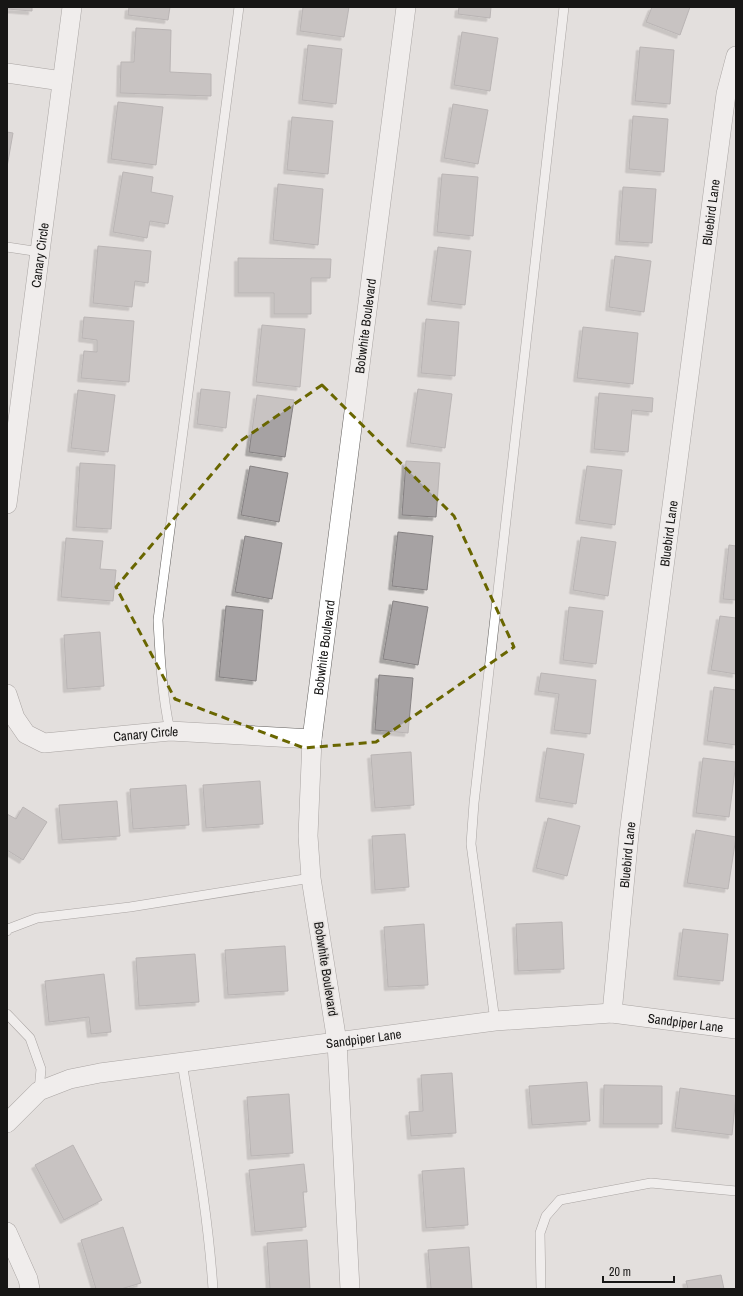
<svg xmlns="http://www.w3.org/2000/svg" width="743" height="1296" viewBox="0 0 743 1296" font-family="'Archivo Narrow',sans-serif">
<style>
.building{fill:#a6a2a3;stroke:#868283;filter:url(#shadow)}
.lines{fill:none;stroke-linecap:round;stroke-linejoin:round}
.lane-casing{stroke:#63605e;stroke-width:10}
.street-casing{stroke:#63605e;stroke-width:20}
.lane{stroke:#fff;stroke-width:9}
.street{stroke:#fff;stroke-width:19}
.marked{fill:none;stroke:#696600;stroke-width:3;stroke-dasharray:8 5;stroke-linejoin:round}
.labels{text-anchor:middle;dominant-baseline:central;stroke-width:3;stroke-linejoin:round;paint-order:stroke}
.street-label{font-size:13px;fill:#171615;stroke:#e3dfdd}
</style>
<defs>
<filter id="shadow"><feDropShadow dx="-3.5" dy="3.5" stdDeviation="0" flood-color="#0004"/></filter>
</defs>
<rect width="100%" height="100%" fill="#e3dfdd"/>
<path class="building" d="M7,7H32V11L7,9Z
M129,7H170L168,20L128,15Z
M303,7H349L344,37L300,31Z
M459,7H491L490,18L458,14Z
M652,7H690L680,35L646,22Z
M136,28L171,30L170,72L211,74V96L120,93L121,62H134Z
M462,32L498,38L490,91L454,85Z
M308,45L342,49L336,104L302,100Z
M640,47L674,50L670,104L635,101Z
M118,102L163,107L156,165L111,159Z
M453,104L488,110L478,164L444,158Z
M633,116L668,119L664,172L629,169Z
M292,117L333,121L328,174L287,170Z
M7,132L13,133L7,167Z
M123,172L153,177L151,192L173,196L168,224L150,221L147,238L113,232Z
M442,174L478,177L473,236L437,232Z
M278,184L323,189L318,245L273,240Z
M623,187L656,189L652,243L619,241Z
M98,246L151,251L148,283L135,281L132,307L93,303Z
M438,247L471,251L465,305L431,301Z
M615,256L651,261L644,312L609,307Z
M238,258L331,259L330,278H311V314H274V293H238Z
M84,317L134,321L129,382L81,378L84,351L97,352V340L82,338Z
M426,319L459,322L455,376L421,373Z
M262,325L305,329L300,387L256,382Z
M583,327L638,333L633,384L577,378Z
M201,389L230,392L226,428L197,424Z
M418,389L452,394L445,448L410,443Z
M78,390L115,395L108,452L71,448Z
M599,393L653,398L652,412L632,410L628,452L594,449Z
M257,395L294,400L285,457L249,452Z
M406,461L440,463L436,517L402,515Z
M80,463L115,465L111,529L76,527Z
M250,466L288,473L279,522L241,515Z
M587,466L622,470L615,525L579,520Z
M398,532L433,536L427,590L392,586Z
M245,536L282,543L272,599L235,592Z
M581,537L616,542L608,596L573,590Z
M66,538L103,541L100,569L116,570L113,601L61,597Z
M729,545L736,546V600L723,599Z
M393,601L428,607L418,665L383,659Z
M226,606L263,610L256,681L219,677Z
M569,607L603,611L596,664L563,660Z
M720,616L736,618V674L711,670Z
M100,632L104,686L67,689L64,635Z
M541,673L596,680L590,734L554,730L559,694L538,691Z
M379,675L413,678L408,733L375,730Z
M714,687L736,690V745L707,741Z
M547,748L584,754L576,804L539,798Z
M411,752L414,805L375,808L371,755Z
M703,758L736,762L729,817L696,813Z
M260,781L263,824L206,828L203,785Z
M186,785L189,825L133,829L130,789Z
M117,801L120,836L62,840L59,805Z
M23,807L47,822L23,860L7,850V814L16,819Z
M548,818L580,826L567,876L536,868Z
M696,830L736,837L728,889L687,883Z
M405,834L409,887L375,890L372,836Z
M562,922L564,969L518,971L516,924Z
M424,924L428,985L388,987L384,927Z
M683,929L728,934L723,981L677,976Z
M285,946L288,991L228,995L225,950Z
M195,954L199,1002L139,1006L136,958Z
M104,974L111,1032L91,1034L89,1017L49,1022L45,981Z
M452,1073L456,1133L411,1136L409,1112L423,1111L421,1075Z
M587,1082L590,1121L532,1125L529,1086Z
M604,1085L662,1086V1124H603Z
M680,1088L736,1096L732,1135L675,1128Z
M289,1094L293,1153L251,1156L247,1097Z
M73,1145L102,1200L64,1220L35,1165Z
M304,1164L307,1192H303L306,1227L255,1232L249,1170Z
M464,1168L468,1225L426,1228L422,1171Z
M123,1227L141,1283L121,1289H96L81,1240Z
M307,1240L310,1289H270L267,1243Z
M469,1247L472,1289H431L428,1250Z
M721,1275L724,1289H688L686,1281Z"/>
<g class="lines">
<g class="lane-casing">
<path id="lane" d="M7,247L40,252
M170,731C162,694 160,657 158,620L239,7
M7,931L8,929L37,918L130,907L311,878
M7,1014L30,1038L41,1069L39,1091
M495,1021L471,844L474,803L564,7
M182,1062C194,1137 208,1213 213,1289
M541,1289L540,1233L546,1216L560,1200L651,1183L736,1191"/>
</g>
<g class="street-casing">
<g id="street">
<path d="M7,73L62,81"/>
<path id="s1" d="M7,504L72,7"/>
<path id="s2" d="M7,694L15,718L26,734L44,743L170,731L312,739"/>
<path id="s3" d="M612,1013L629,834L726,94L736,56"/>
<path id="s4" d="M7,1123L39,1091L70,1079L100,1073L495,1021L612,1013L736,1029"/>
<path d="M7,1232L28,1279L30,1289"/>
<path id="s5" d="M350,1289L337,1042L311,878L308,836L312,739L406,7"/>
</g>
</g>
<use href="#lane" class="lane"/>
<use href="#street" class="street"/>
</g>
<path d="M0 0H743V1296H0ZM322,385L454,516L514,647L376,742L304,748L175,699L116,587L239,442Z" fill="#e3dfdd" fill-opacity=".55" fill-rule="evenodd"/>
<path class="marked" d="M322,385L454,516L514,647L376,742L304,748L175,699L116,587L239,442Z"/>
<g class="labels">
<g class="street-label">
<text stroke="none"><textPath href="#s3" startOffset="807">Bluebird Lane</textPath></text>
<text stroke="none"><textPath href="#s1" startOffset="251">Canary Circle</textPath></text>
<text stroke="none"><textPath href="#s5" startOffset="969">Bobwhite Boulevard</textPath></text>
<text stroke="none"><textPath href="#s3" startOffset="483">Bluebird Lane</textPath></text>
<text stroke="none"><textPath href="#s5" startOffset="645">Bobwhite Boulevard</textPath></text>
<text stroke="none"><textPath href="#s2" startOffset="167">Canary Circle</textPath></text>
<text stroke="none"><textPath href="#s3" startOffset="159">Bluebird Lane</textPath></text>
<text transform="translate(326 969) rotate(81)">Bobwhite Boulevard</text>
<text stroke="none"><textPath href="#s4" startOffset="699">Sandpiper Lane</textPath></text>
<text stroke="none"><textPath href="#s4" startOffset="375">Sandpiper Lane</textPath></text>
</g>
</g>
<rect width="743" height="1296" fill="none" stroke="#171615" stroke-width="16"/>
<path d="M603 1276v6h71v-6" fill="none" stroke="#171615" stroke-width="2"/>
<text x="609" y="1276" font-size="12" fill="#171615" stroke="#e3dfdd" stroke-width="3" paint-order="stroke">20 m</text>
</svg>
